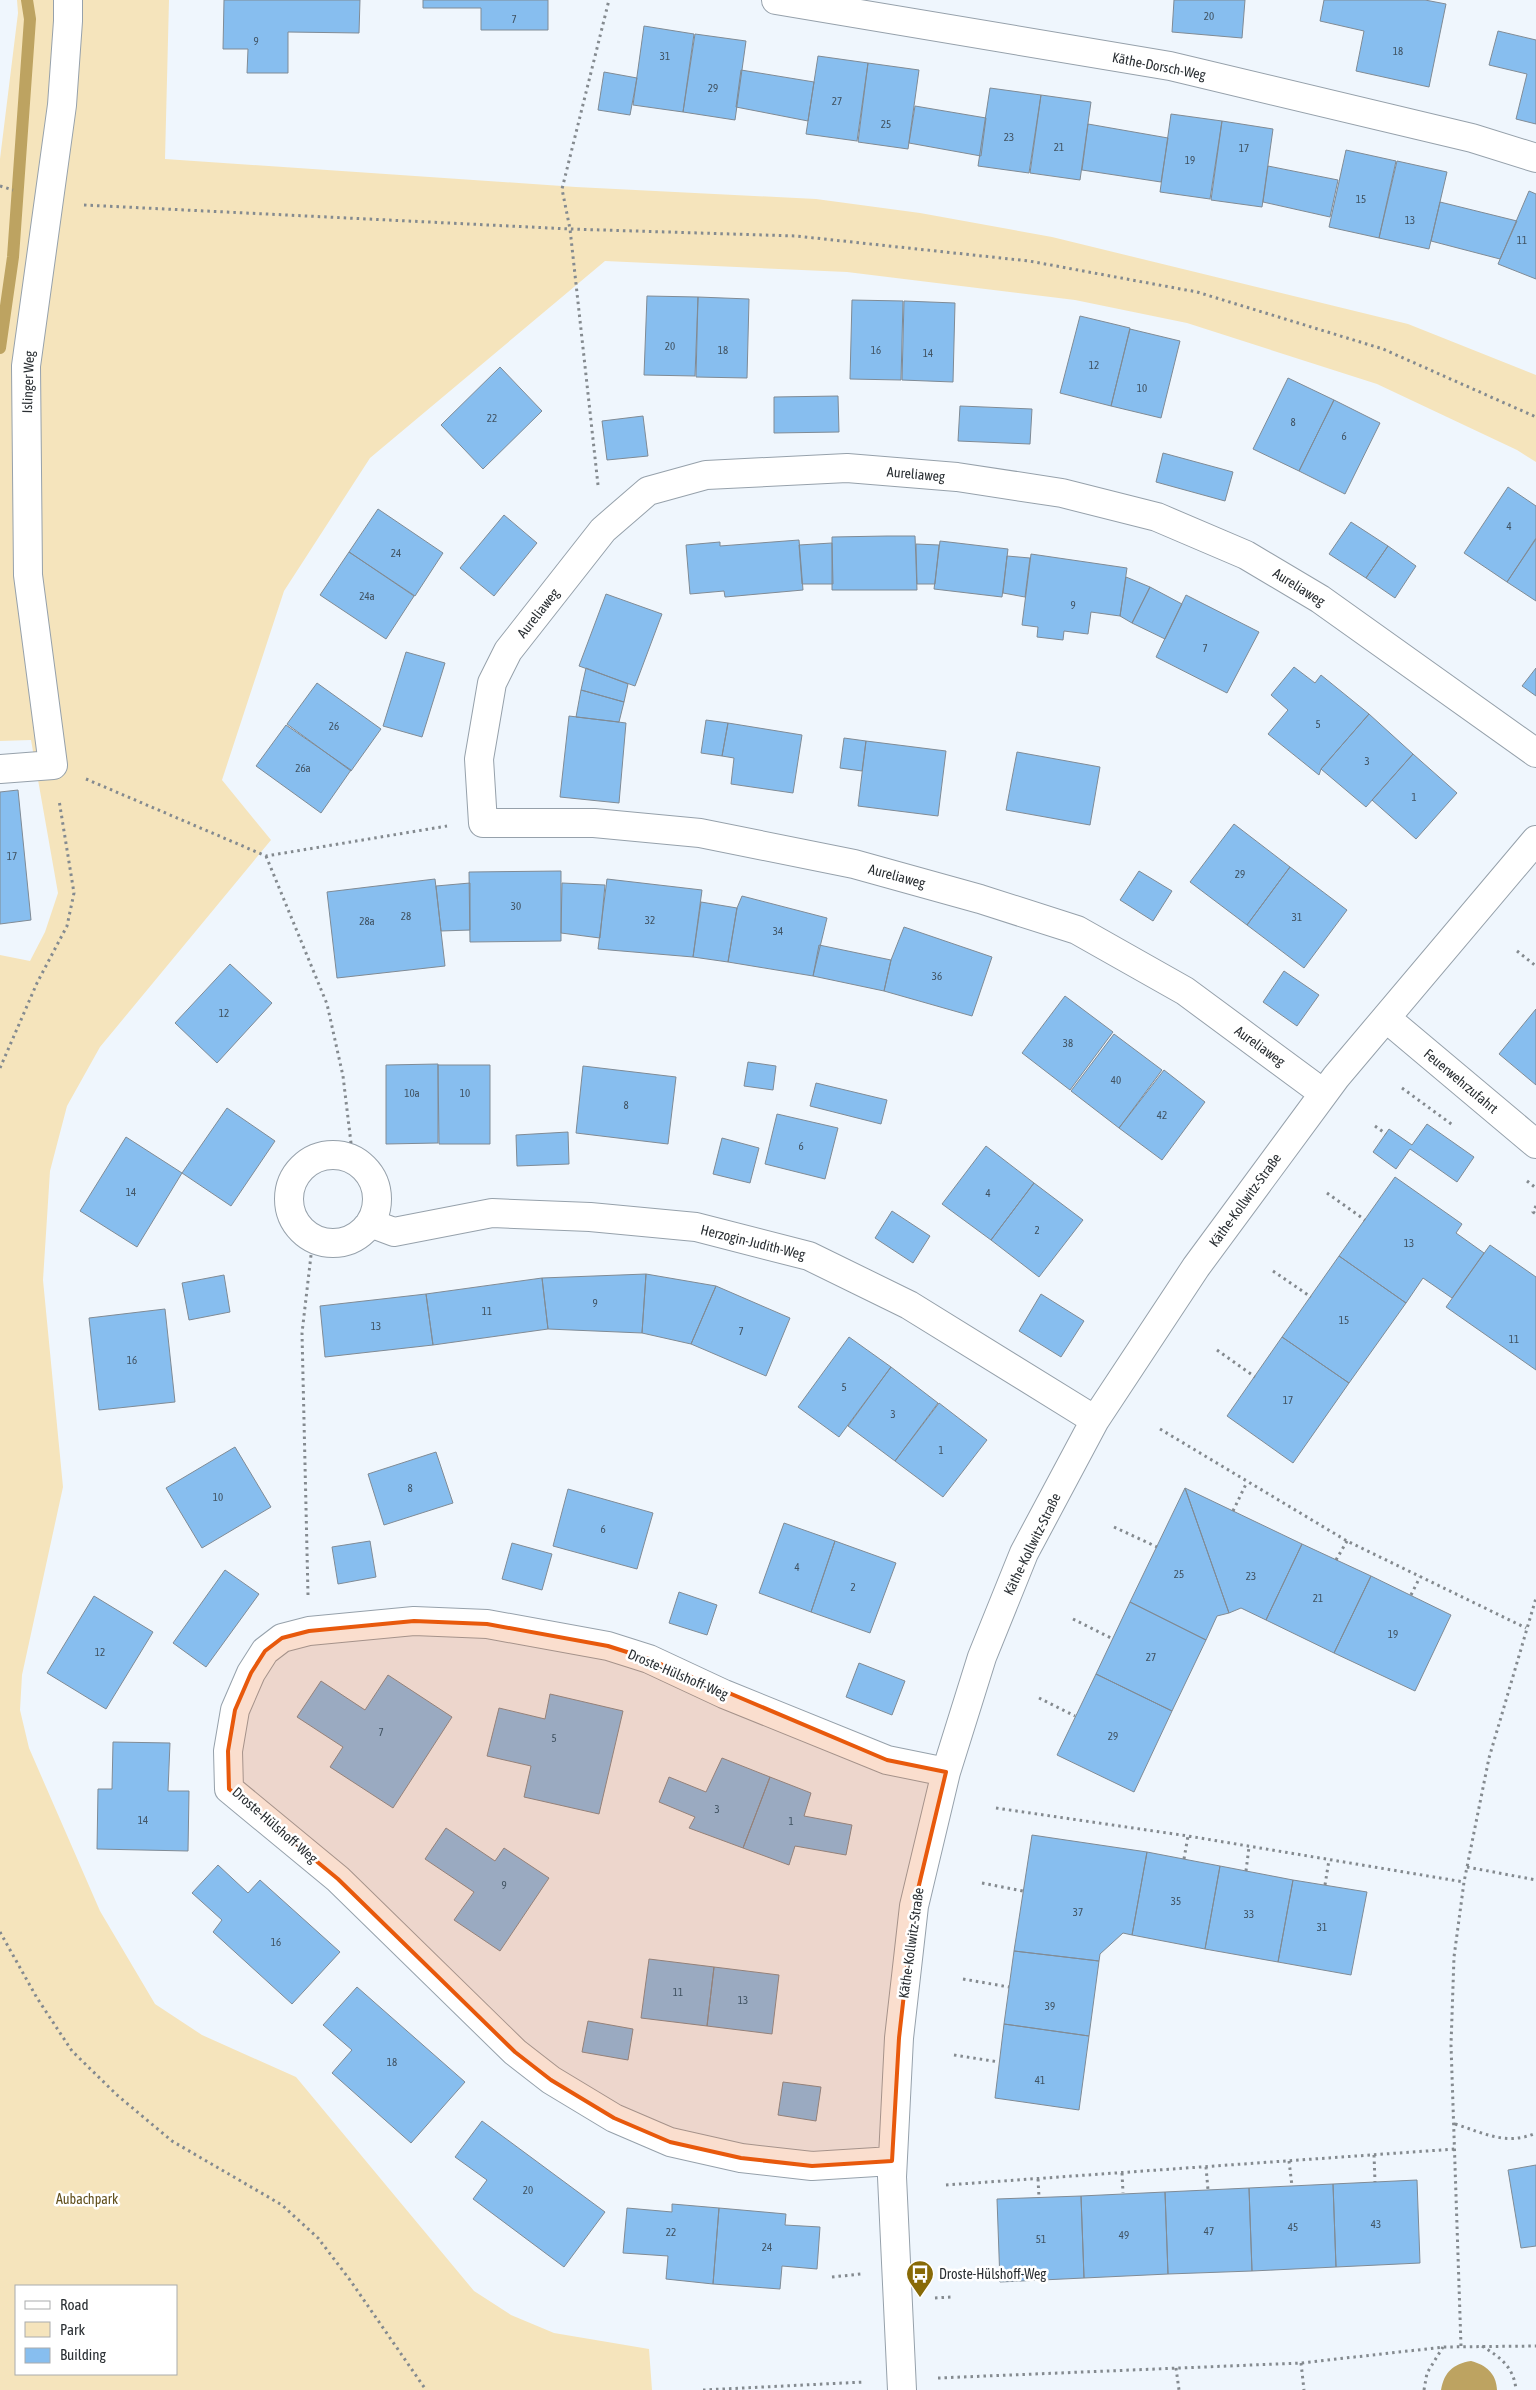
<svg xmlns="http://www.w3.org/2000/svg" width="1536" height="2390" viewBox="0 0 1536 2390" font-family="'Asap Condensed',sans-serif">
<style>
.green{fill:#f5e4bc;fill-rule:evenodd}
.water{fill:#bda361}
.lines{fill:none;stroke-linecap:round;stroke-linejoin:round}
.stream{stroke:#bda361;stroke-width:12}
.building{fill:#87beef;stroke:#808b95}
.minor-casing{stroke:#96a1ab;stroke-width:30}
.path{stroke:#848a8f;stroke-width:3;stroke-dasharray:2.5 4;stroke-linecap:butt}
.minor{stroke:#fff;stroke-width:28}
.marked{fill:#e8590c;fill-opacity:0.2;stroke:#e8590c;stroke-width:4;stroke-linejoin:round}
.labels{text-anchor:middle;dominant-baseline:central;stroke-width:5;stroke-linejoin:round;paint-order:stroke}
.number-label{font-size:11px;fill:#415362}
.street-label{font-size:14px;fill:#2a2f33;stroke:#fff}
.park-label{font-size:14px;fill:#62501d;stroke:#fff}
.poi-label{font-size:14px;fill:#2a2f33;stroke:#fff;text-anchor:start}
</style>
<rect width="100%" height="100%" fill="#eff6fd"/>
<path class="green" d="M17,0H169L165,159L576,187L816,199L920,213L1052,237L1408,324L1536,375V462L1517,450L1377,384L1187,323L1075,300L847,272L605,261L370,458L284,591L222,780L271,840L100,1047L67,1106L50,1171L43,1280L63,1487L22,1675L20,1710L29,1748L100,1911L155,2004L202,2035L296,2077L474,2291L511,2315L554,2333L649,2349L652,2390H0V955L30,961L45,932L58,893L31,740L0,741V159L18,13ZM16,2286H176V2374H16Z"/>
<path class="water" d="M1471,2361C1486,2365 1496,2373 1497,2390H1441C1444,2372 1453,2364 1471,2361Z"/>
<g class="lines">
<path class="stream" d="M0,348L13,257L30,19L27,0"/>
</g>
<path class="building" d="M224,0H360L359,33L288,32V73H247L248,49H223Z
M423,0H548V30H481V8H423Z
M1174,0H1245L1242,38L1172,32Z
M1324,0H1425L1446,4L1429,87L1356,71L1364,31L1320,21Z
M644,26L694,34L683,112L633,105Z
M1498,31L1536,40V124L1516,119L1527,74L1489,65Z
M695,34L746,41L735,120L683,112Z
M818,56L868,63L857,141L806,134Z
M868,63L919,70L908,149L858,142Z
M741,70L814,82L808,121L736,107Z
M604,72L637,78L630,115L598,110Z
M990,88L1041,95L1029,173L978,166Z
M1041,95L1091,102L1080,180L1030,173Z
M915,106L986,118L981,156L909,143Z
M1171,114L1222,121L1210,199L1160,192Z
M1222,121L1273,129L1262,207L1211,200Z
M1088,124L1168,138L1161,182L1082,170Z
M1346,150L1396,161L1379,238L1329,227Z
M1397,161L1447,172L1429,249L1379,238Z
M1268,166L1338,180L1330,217L1263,202Z
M1529,191L1536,194V279L1498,264Z
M1440,202L1517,221L1500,259L1431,241Z
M647,296L698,297L695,376L644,375Z
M698,297L749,299L747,378L696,377Z
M852,300L903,301L901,380L850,379Z
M904,301L955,303L953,382L902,380Z
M1080,316L1130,328L1111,406L1060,393Z
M1130,329L1180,341L1161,418L1111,406Z
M500,367L542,411L483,469L441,425Z
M1288,378L1334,400L1299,471L1253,449Z
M838,396L839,432L774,433V397Z
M1334,400L1380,423L1345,494L1299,471Z
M960,406L1032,409L1030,444L958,441Z
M643,416L648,456L607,460L602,421Z
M1163,453L1233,472L1225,501L1156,482Z
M1508,487L1536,506V538L1507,582L1464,553Z
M378,509L443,553L415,596L349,552Z
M504,515L537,543L494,596L460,568Z
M1351,522L1388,546L1366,578L1329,554Z
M887,536H915L917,590H832V537Z
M1536,539V601L1507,582Z
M799,540L803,590L725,597L724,591L690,594L686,545L720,542V546Z
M940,541L1008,549L1002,597L934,589Z
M832,543L833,584H802L799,545Z
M916,544L939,545L935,584H917Z
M1388,546L1416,566L1395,598L1366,578Z
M349,552L414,596L386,639L320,595Z
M1031,554L1127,568L1120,616L1091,612L1088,634L1064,631L1063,640L1037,637L1038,627L1022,625Z
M1007,556L1030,558L1025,597L1003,593Z
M1126,577L1150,587L1132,623L1120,616Z
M1150,587L1182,604L1165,639L1132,623Z
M606,594L662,614L635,686L579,666Z
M1186,595L1259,632L1227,693L1156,657Z
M406,652L445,663L422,737L383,726Z
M1294,667L1315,683L1321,675L1369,714L1321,769L1319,775L1268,734L1288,710L1271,695Z
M586,668L628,684L624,702L581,690Z
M1536,668V696L1522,686Z
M317,683L381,729L351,771L287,724Z
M581,690L624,702L619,722L576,717Z
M1369,714L1413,754L1366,807L1321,769Z
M569,716L626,723L619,803L560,797Z
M706,720L728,723L722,756L701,753Z
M728,723L802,735L793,793L731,784L734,758L722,756Z
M286,725L351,770L321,813L256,766Z
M844,738L866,741L862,771L840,768Z
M866,741L946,751L938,816L858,806Z
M1017,752L1100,767L1090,825L1006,810Z
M1413,754L1457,793L1416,839L1372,800Z
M18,790L31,920L0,924V792Z
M1234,824L1290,867L1247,925L1190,882Z
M1290,867L1347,910L1304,968L1247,925Z
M561,871V941L470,942L469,872Z
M1139,871L1172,891L1153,921L1120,900Z
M435,879L445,966L337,978L327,892Z
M607,879L702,890L693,957L598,949Z
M470,883V930L441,931L436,886Z
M562,883L605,885L600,938L561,933Z
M742,896L827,918L813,976L728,962L737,908Z
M701,902L737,908L728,962L693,957Z
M904,927L992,957L972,1016L884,991L891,960Z
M819,945L891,960L884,991L813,976Z
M230,964L272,1003L217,1063L175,1023Z
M1284,971L1319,995L1297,1026L1263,1002Z
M1065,996L1113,1032L1070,1090L1022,1053Z
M1536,1009V1085L1499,1054Z
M1114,1034L1162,1070L1119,1128L1071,1091Z
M748,1062L776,1066L773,1090L744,1086Z
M438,1064V1143L386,1144V1065Z
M438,1065H490V1144H439Z
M583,1066L676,1077L668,1144L576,1133Z
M1164,1070L1205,1102L1162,1160L1119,1128Z
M816,1083L887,1100L881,1124L810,1106Z
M227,1108L275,1141L231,1206L182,1173Z
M777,1114L838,1128L825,1179L765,1164Z
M1427,1124L1474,1157L1457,1182L1410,1149L1396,1169L1373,1152L1389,1129L1412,1145Z
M568,1132L569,1164L517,1166L516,1135Z
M126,1137L182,1173L137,1247L80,1211Z
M722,1138L759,1148L750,1183L713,1174Z
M986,1146L1034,1183L991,1240L942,1204Z
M1395,1177L1462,1224L1456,1233L1484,1253L1452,1298L1423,1278L1406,1303L1339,1256Z
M1034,1183L1083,1220L1039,1277L991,1240Z
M892,1211L930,1236L913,1263L875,1238Z
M1490,1245L1536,1277V1370L1446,1307Z
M1339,1256L1406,1303L1349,1383L1282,1337Z
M646,1274L642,1333L548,1329L542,1278Z
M646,1274L716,1286L691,1344L642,1333Z
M224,1275L230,1312L189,1320L182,1283Z
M542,1278L548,1329L433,1345L426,1294Z
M716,1286L790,1318L766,1376L691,1344Z
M426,1294L433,1345L325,1357L320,1306Z
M1041,1294L1084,1321L1061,1357L1019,1331Z
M165,1309L175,1402L99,1410L89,1318Z
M849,1337L891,1367L839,1437L798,1407Z
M1282,1337L1349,1383L1293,1463L1227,1416Z
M891,1367L938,1403L895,1461L848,1426Z
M939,1403L987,1440L943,1497L895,1461Z
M235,1447L271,1507L202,1548L166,1488Z
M436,1452L453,1503L384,1525L368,1474Z
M1185,1488L1229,1613L1217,1616L1206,1640L1130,1602Z
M1185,1488L1302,1544L1266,1620L1241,1608L1229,1613Z
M568,1489L653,1513L637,1569L553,1546Z
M784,1523L835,1541L811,1612L759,1593Z
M370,1541L376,1577L338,1584L332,1547Z
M835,1541L896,1563L870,1633L811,1612Z
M512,1543L552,1554L542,1590L502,1579Z
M1302,1544L1371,1576L1334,1653L1266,1620Z
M225,1570L259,1594L206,1667L173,1643Z
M1371,1576L1451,1615L1415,1691L1334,1653Z
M679,1592L717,1605L707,1635L669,1623Z
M94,1596L153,1632L106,1709L47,1673Z
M1130,1602L1206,1640L1172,1711L1096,1674Z
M859,1663L905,1681L892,1715L846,1697Z
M1096,1674L1172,1711L1134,1792L1057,1755Z
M388,1675L452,1717L393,1808L330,1767L343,1747L297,1717L321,1681L365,1710Z
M550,1694L623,1711L599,1814L524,1797L531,1766L487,1756L499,1708L545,1719Z
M113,1742L170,1743L168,1791H189L188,1851L97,1849L98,1789H112Z
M722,1758L770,1777L743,1848L689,1828L695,1817L659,1802L669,1777L706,1792Z
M770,1777L811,1793L804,1816L852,1825L846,1855L795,1846L789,1865L743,1848Z
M446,1828L495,1861L504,1848L549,1878L500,1951L454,1920L474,1892L425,1859Z
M1032,1835L1147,1852L1132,1935L1123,1933L1100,1954L1099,1961L1014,1951Z
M1147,1852L1220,1866L1205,1949L1132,1935Z
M218,1865L248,1893L260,1880L340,1952L292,2004L213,1932L222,1920L192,1893Z
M1220,1866L1293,1880L1278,1962L1205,1949Z
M1293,1880L1367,1892L1351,1975L1278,1962Z
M1014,1951L1099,1961L1089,2036L1004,2024Z
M649,1959L714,1967L707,2026L641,2018Z
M714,1967L779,1975L772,2034L707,2026Z
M357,1987L465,2082L411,2143L332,2073L352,2050L323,2025Z
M588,2021L633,2029L628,2060L582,2052Z
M1004,2024L1089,2036L1079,2110L995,2098Z
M783,2082L821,2087L816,2121L778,2115Z
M482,2121L605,2212L564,2267L473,2199L487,2180L455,2157Z
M1536,2165V2246L1521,2248L1508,2170Z
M1417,2180L1420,2263L1336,2267L1333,2184Z
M1333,2184L1336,2267L1252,2271L1249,2188Z
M1249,2188L1252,2271L1168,2274L1165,2192Z
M1165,2192L1168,2274L1084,2278L1081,2196Z
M1081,2196L1084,2278L1000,2282L997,2199Z
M672,2204L719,2208L713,2284L666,2279L668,2256L623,2253L627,2208L672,2212Z
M719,2208L786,2214L785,2225L820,2227L817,2269L782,2266L780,2289L713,2284Z"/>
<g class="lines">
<g class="minor-casing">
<path id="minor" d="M776,0L1170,66L1472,138L1536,158
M0,769L53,765L28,575L26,366L62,105L68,21V0
M1386,1018L1536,1144
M1323,1093L1185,991L1077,930L980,899L854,864L700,833L594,823H483L479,759L492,683L508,651L603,530L648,491L706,475L847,468L957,477L1062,493L1157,517L1246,555L1320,599L1536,753
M289 1199a44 44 0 1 1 88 0a44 44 0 1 1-88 0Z
M370,1223L394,1232L492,1213L590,1217L696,1227L809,1256L909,1305L1095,1420
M892,2161L812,2166L741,2158L670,2142L614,2118L551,2080L515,2052L338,1879L229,1789L228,1751L235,1710L251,1673L265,1651L282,1638L309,1631L414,1621L487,1624L608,1646L649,1659L724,1694L887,1760L946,1772
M902,2390L892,2177L899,2038L914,1906L946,1772L982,1657L1024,1553L1095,1420L1196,1267L1336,1077L1536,840"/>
</g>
<path class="path" d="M0,186L13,190
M84,205L570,229L796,236L1029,261L1197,292L1383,349L1536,417
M598,485L570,229L562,189L609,0
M86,779L266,856L447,826
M266,856L327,1004L343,1076L353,1160
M1517,951L1536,966
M0,1068L37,983L67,926L74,893L59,800
M1402,1088L1454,1126
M1375,1126L1386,1134
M1527,1181L1536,1188
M1327,1193L1365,1220
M1536,1206L1533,1212L1536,1214
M1273,1271L1311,1297
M1217,1350L1255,1377
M1160,1429L1347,1541L1526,1628
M1233,1511L1247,1482
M1114,1527L1157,1547
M1336,1560L1347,1541
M308,1595L302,1333L313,1238
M1411,1595L1420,1577
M1073,1619L1113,1639
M1039,1698L1075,1716
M996,1808L1188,1836L1464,1882
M1184,1859L1188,1836
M1467,1867L1536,1880
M1246,1871L1249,1847
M982,1883L1023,1891
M1325,1885L1329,1860
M0,1932L37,1998L72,2051L117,2095L172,2141L282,2205L318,2238L350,2280L426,2390
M963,1979L1009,1987
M954,2055L999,2062
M1455,2124C1484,2133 1506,2146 1536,2133
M1374,2155L1375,2182
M1289,2161L1292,2186
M1206,2167L1208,2190
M1122,2173L1123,2193
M1038,2179L1039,2197
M946,2185L1455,2149
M832,2277L861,2274
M935,2298L951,2297
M1461,2346L1451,2045L1454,1957L1464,1882L1489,1758L1536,1598
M1482,2346C1500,2357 1514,2367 1516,2390
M1301,2363L1304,2390
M1176,2368L1179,2390
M938,2378L1301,2363L1444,2347L1536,2346
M703,2390L864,2382
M1424,2390L1427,2373L1443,2347"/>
<use href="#minor" class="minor"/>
</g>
<path class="marked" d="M414,1621L487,1624L608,1646L649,1659L887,1760L946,1772L914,1906L899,2038L892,2161L812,2166L741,2158L670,2142L614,2118L551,2080L515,2052L338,1879L229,1789L228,1751L235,1710L251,1673L265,1651L282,1638L309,1631Z"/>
<defs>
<g id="bus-pin" transform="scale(1.4375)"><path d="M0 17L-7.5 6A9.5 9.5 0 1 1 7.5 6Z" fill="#886a07" stroke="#fff"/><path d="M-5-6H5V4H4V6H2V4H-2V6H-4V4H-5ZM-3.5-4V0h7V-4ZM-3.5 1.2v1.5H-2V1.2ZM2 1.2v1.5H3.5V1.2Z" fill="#fff"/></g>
</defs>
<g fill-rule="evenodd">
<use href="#bus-pin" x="920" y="2274"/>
</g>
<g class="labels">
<g class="number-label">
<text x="1209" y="16">20</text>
<text x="514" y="19">7</text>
<text x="256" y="41">9</text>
<text x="1398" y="51">18</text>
<text x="665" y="56">31</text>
<text x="713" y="88">29</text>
<text x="837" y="101">27</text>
<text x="886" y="124">25</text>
<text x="1009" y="137">23</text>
<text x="1059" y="147">21</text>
<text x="1244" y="148">17</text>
<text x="1190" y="160">19</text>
<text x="1361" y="199">15</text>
<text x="1410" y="220">13</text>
<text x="1522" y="240">11</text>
<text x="670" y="346">20</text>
<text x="723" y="350">18</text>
<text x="876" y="350">16</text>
<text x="928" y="353">14</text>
<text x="1094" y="365">12</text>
<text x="1142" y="388">10</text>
<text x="492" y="418">22</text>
<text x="1293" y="422">8</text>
<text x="1344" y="436">6</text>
<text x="1509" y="526">4</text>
<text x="396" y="553">24</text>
<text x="367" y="596">24a</text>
<text x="1073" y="605">9</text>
<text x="1205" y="648">7</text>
<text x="1318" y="724">5</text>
<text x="334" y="726">26</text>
<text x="1367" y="761">3</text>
<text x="303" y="768">26a</text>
<text x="1414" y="797">1</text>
<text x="12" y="856">17</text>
<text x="1240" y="874">29</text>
<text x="516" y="906">30</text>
<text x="406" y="916">28</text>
<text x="1297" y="917">31</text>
<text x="650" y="920">32</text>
<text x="367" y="921">28a</text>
<text x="778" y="931">34</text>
<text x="937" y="976">36</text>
<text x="224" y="1013">12</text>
<text x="1068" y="1043">38</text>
<text x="1116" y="1080">40</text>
<text x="412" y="1093">10a</text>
<text x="465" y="1093">10</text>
<text x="626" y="1105">8</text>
<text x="1162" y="1115">42</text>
<text x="801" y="1146">6</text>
<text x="131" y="1192">14</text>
<text x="988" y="1193">4</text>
<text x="1037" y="1230">2</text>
<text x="1409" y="1243">13</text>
<text x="595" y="1303">9</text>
<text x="487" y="1311">11</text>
<text x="1344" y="1320">15</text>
<text x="376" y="1326">13</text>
<text x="741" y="1331">7</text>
<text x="1514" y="1339">11</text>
<text x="132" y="1360">16</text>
<text x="844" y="1387">5</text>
<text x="1288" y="1400">17</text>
<text x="893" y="1414">3</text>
<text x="941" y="1450">1</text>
<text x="410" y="1488">8</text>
<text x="218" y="1497">10</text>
<text x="603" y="1529">6</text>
<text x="797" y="1567">4</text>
<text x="1179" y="1574">25</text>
<text x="1251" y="1576">23</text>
<text x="853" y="1587">2</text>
<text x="1318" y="1598">21</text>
<text x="1393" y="1634">19</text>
<text x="100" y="1652">12</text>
<text x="1151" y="1657">27</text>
<text x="381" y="1732">7</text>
<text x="1113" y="1736">29</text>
<text x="554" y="1738">5</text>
<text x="717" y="1809">3</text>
<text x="143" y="1820">14</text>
<text x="791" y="1821">1</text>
<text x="504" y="1885">9</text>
<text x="1176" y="1901">35</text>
<text x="1078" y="1912">37</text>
<text x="1249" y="1914">33</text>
<text x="1322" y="1927">31</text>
<text x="276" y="1942">16</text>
<text x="678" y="1992">11</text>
<text x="743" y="2000">13</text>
<text x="1050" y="2006">39</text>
<text x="392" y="2062">18</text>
<text x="1040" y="2080">41</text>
<text x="528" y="2190">20</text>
<text x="1376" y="2224">43</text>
<text x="1293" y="2227">45</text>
<text x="1209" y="2231">47</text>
<text x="671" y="2232">22</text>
<text x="1124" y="2235">49</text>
<text x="1041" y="2239">51</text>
<text x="767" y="2247">24</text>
</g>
<g class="street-label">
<text transform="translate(1159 66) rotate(11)">Käthe-Dorsch-Weg</text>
<text transform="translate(28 382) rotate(-88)">Islinger Weg</text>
<text transform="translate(916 474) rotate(5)">Aureliaweg</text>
<text transform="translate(1299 587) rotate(32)">Aureliaweg</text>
<text transform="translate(538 613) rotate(-52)">Aureliaweg</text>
<text transform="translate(897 876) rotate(15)">Aureliaweg</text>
<text transform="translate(1260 1046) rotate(36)">Aureliaweg</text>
<text transform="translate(1461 1081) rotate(40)">Feuerwehrzufahrt</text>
<text transform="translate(1245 1200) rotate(-54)">Käthe-Kollwitz-Straße</text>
<text transform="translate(753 1242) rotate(14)">Herzogin-Judith-Weg</text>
<text transform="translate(1032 1544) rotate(-64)">Käthe-Kollwitz-Straße</text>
<text transform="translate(678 1674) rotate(23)">Droste-Hülshoff-Weg</text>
<text transform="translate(275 1825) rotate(41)">Droste-Hülshoff-Weg</text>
<text transform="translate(911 1943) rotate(-82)">Käthe-Kollwitz-Straße</text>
</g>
<g class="park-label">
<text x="87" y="2199">Aubachpark</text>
</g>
<g class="poi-label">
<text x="939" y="2274">Droste-Hülshoff-Weg</text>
</g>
</g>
<rect x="15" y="2285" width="162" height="90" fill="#ffffff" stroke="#aaacad"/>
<rect x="25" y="2301" width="25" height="8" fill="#ffffff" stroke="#aaacad"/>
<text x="60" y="2310" font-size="15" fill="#2a2f33">Road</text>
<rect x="25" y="2322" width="25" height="15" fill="#f5e4bc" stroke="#aaacad"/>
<text x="60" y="2335" font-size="15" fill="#2a2f33">Park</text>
<rect x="25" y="2348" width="25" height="15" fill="#87beef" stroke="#aaacad"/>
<text x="60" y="2360" font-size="15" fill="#2a2f33">Building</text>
</svg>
